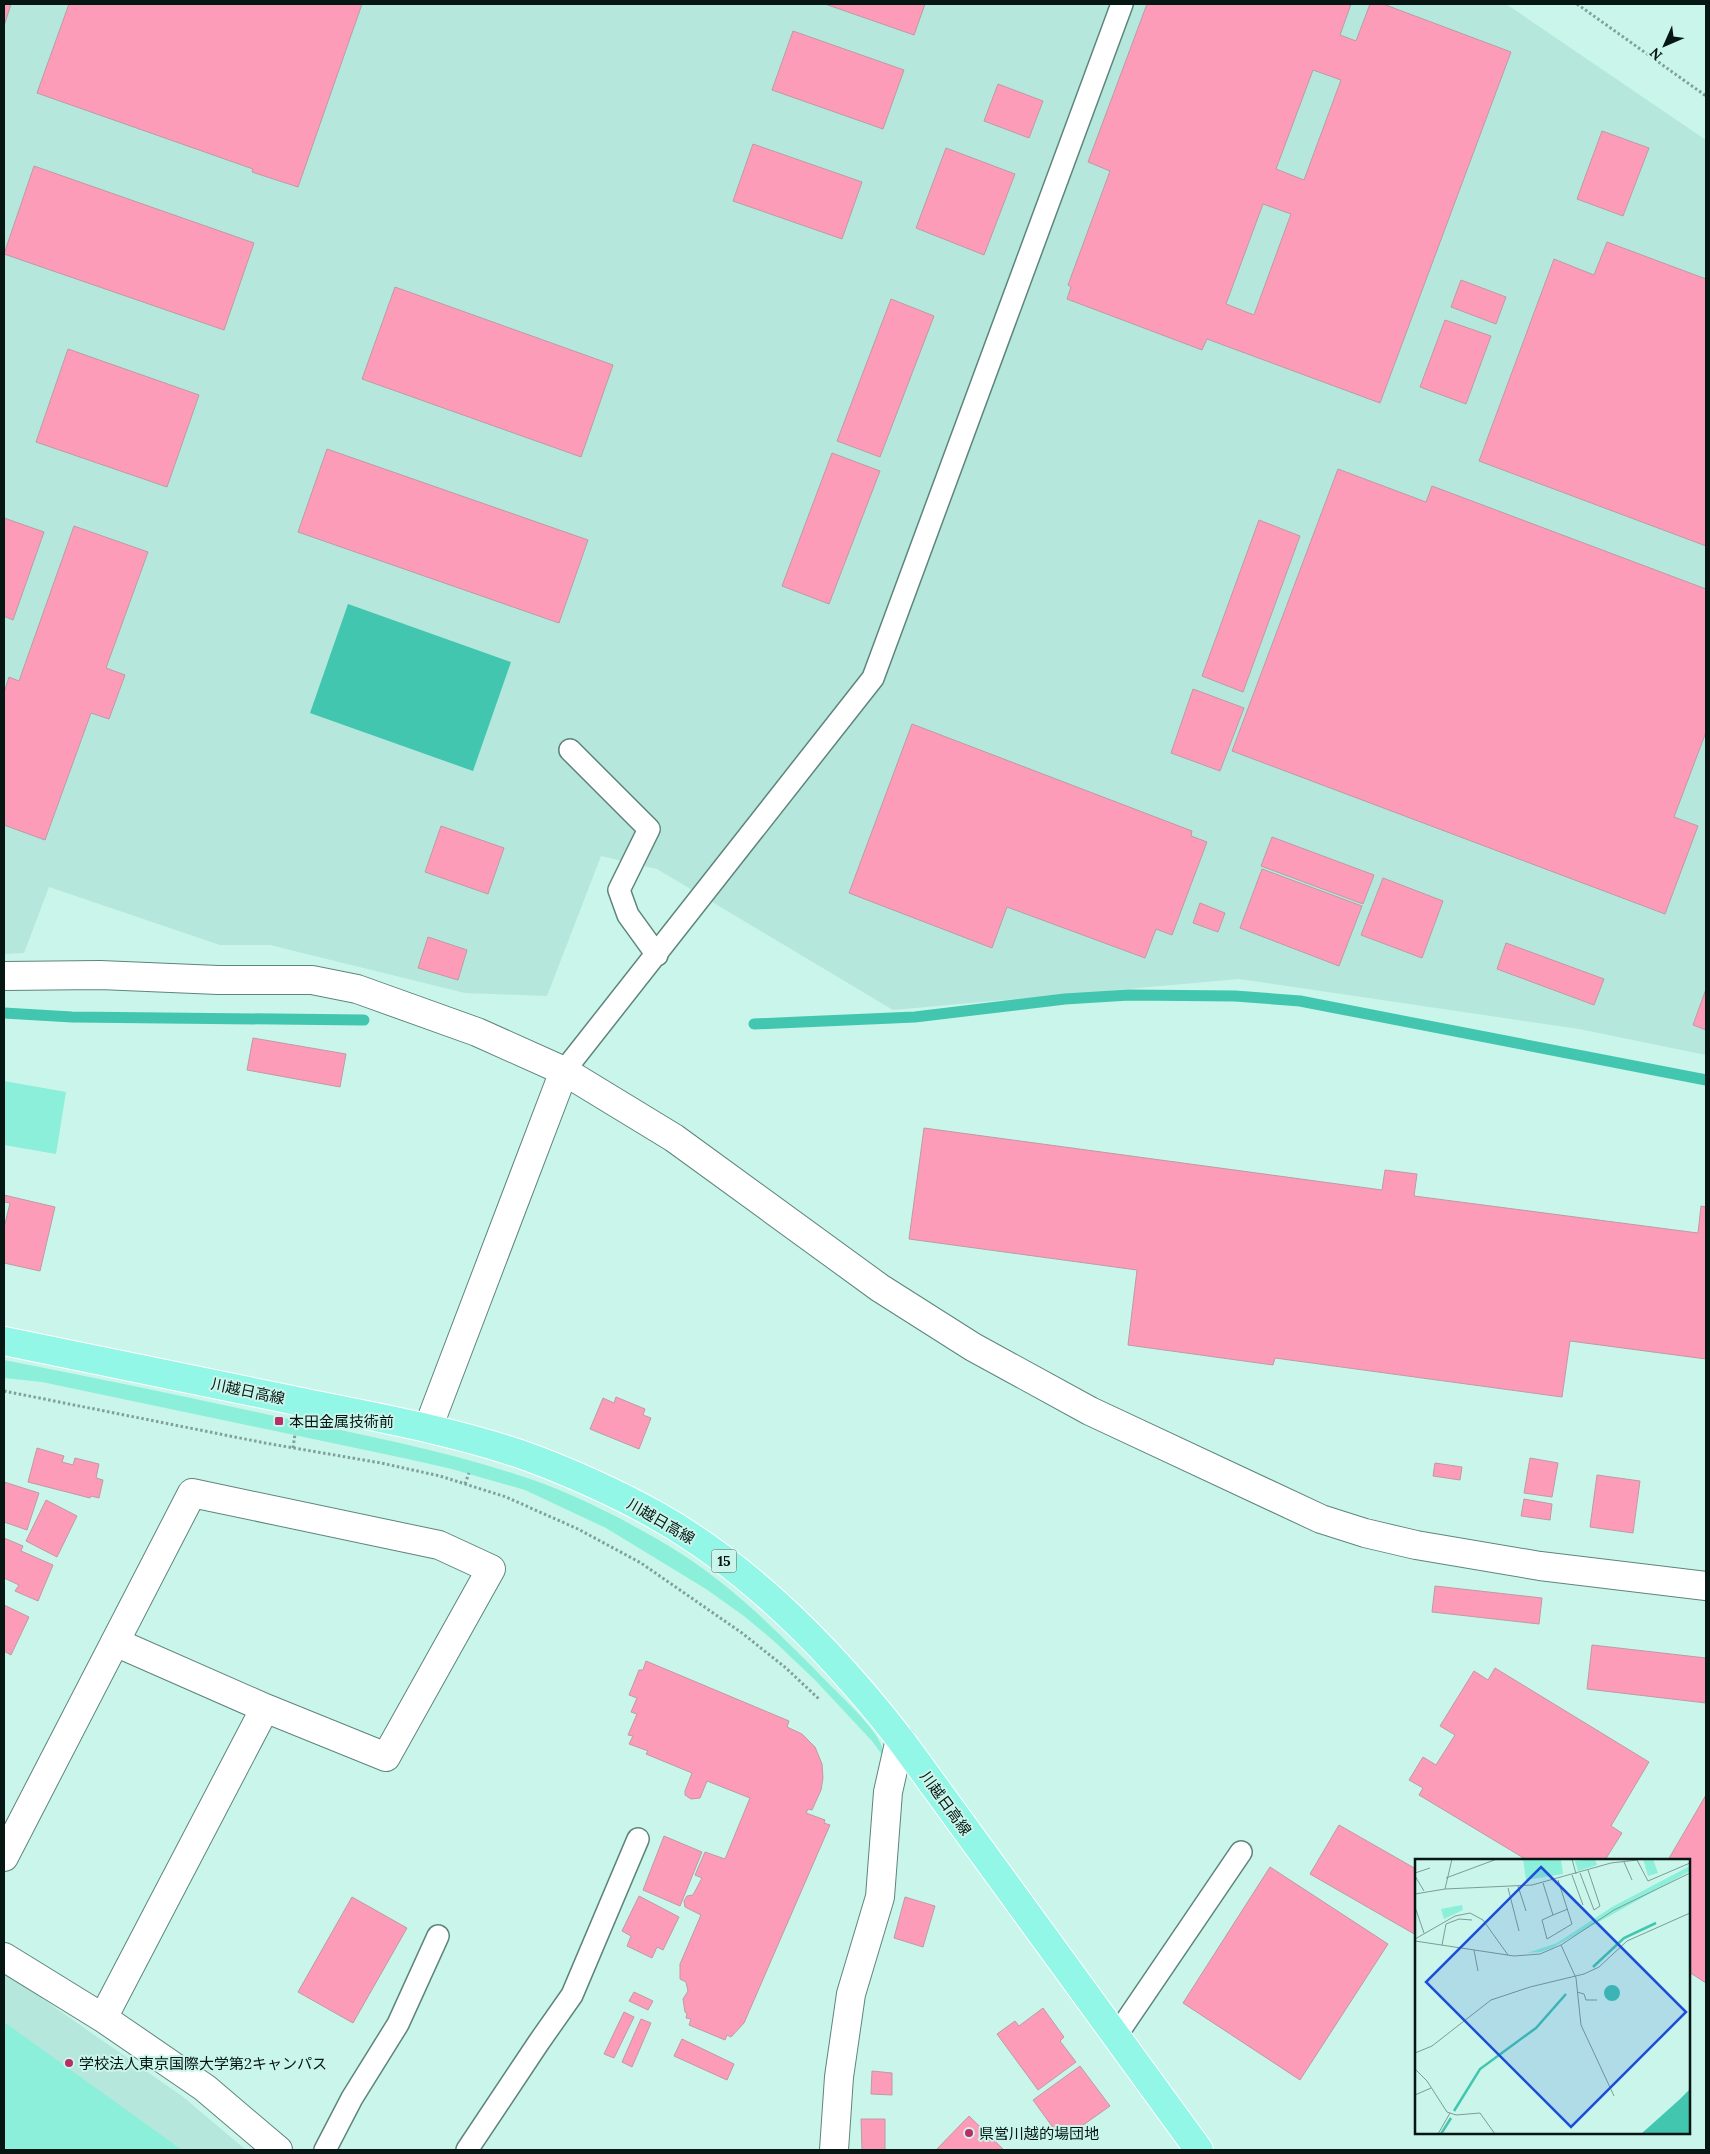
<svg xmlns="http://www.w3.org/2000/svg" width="1710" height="2154" viewBox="0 0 1710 2154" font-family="Lora,'Noto Sans JP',serif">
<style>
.built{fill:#b5e7dc}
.green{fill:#8befda}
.water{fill:#42c6af}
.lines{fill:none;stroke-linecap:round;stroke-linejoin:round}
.stream{stroke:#42c6af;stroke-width:11}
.building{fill:#fc9cb8;stroke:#bf9aa3;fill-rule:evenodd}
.service-casing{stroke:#5e857c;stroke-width:24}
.minor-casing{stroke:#5e857c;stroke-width:30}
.primary-casing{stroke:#fff;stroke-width:30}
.path{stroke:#80a19a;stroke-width:3;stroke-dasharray:2.5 2.5;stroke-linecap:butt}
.service{stroke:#fff;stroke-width:21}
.minor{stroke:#fff;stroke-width:28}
.primary{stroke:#92f7e6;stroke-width:28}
.poi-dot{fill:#b92e66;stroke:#caf5eb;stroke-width:2}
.labels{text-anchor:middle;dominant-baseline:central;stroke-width:4;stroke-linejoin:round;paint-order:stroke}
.shield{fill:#caf5eb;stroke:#415954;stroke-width:1}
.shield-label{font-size:14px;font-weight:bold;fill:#061613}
.street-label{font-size:15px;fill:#061613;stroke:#caf5eb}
.poi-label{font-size:15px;fill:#061613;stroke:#caf5eb;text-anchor:start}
.inset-river{fill:none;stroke:#42c6af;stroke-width:2.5}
.inset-road{fill:none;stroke:#7c9c95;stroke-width:1}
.view{fill:#1d4ed8;fill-opacity:0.15;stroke:#1d4ed8;stroke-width:2.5}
.inset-edge{fill:none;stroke:#061613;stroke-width:2.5}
</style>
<rect width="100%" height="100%" fill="#caf5eb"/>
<path class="built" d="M4,4H1506L1706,140V1055L1579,1029L1239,979L893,1010L657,869L601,856L547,996L465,993L270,945H220L49,887L24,953L4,954Z
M4,1972L182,2096L246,2150H4Z"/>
<path class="green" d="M4,1081L66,1092L56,1154L4,1145Z
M4,1360C97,1378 191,1398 284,1418C362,1435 442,1450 518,1475C570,1491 634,1524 680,1553C736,1589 781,1635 827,1682C840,1696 888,1738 883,1756L872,1741L815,1680L775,1642L744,1616L706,1589L606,1528L525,1490L452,1469L408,1459L42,1382L4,1378Z
M4,2022L182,2150H4Z"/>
<path class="water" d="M348,604L511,662L473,771L310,713Z"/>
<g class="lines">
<path class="stream" d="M4,1013L72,1017L364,1020
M754,1024L915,1017L1065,999L1129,995L1235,996L1300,1001L1706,1080"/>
</g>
<path class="building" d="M4,4H11L4,26Z
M69,4H362L298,187L252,172L253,169L37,93Z
M825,4H925L914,35Z
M1147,4H1351L1340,35L1356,41L1370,4H1383L1511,52L1380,403L1207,339L1202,350L1067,299L1071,287L1068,285L1110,171L1088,162ZM1313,70L1341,80L1304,180L1276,169ZM1263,204L1291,214L1254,315L1226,304Z
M793,31L904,70L883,129L772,90Z
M998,84L1043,101L1029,138L984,121Z
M1602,131L1649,148L1623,216L1577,199Z
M753,144L862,182L842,239L733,201Z
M946,148L1015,174L984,255L916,228Z
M34,166L254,243L224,330L4,254Z
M1607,242L1706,279V546L1479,461L1554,259L1594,275Z
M1461,280L1506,297L1496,324L1451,307Z
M395,287L613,365L581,457L362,379Z
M891,299L934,316L880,457L837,441Z
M1445,320L1491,336L1466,404L1420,387Z
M68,349L199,395L167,487L36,442Z
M327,449L588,540L559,623L298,532Z
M832,453L880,471L829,604L782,586Z
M1338,469L1426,502L1432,486L1706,589V732L1674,817L1698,826L1665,914L1232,751Z
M4,518L44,532L13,620L4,616Z
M1259,520L1300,536L1243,692L1202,676Z
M74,526L148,552L106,668L125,675L109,719L91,713L45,840L4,825V693L9,677L19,681Z
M1193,689L1244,708L1220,771L1171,753Z
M912,724L1192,831L1191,836L1207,842L1172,935L1156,929L1145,958L1007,907L992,948L849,893Z
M441,826L504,848L488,894L425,872Z
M1272,837L1374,875L1363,904L1261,866Z
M1262,869L1362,906L1339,966L1240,928Z
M1383,878L1443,901L1422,958L1361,935Z
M1200,903L1225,913L1218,932L1193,923Z
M428,937L467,950L458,980L418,968Z
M1506,943L1604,979L1594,1005L1497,969Z
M1706,989V1030L1693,1025Z
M253,1038L346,1054L340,1087L247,1070Z
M924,1128L1382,1190L1385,1170L1417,1174L1414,1196L1698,1233L1701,1206L1706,1207V1359L1570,1341L1562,1397L1275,1358L1273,1365L1128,1345L1137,1270L909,1239Z
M4,1195L55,1207L40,1271L4,1263V1228L10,1203L4,1202Z
M616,1397L645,1409L643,1415L651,1418L639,1449L590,1429L603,1398L614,1403Z
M37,1448L64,1456L62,1462L73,1465L75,1458L99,1464L96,1478L103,1480L99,1498L91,1496L90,1498L28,1482Z
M1530,1458L1558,1463L1552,1497L1524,1493Z
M1435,1463L1462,1467L1460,1480L1433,1476Z
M1597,1475L1640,1481L1633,1533L1590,1527Z
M4,1482L39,1493L27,1530L4,1522Z
M1524,1499L1552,1504L1550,1520L1521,1516Z
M46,1500L77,1516L57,1557L26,1541Z
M4,1538L23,1546L21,1551L53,1565L38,1601L15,1591L19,1585L4,1578Z
M1435,1586L1542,1598L1539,1624L1432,1612Z
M4,1605L29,1617L11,1655L4,1651Z
M1592,1645L1706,1658V1703L1587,1689Z
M646,1661L789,1721L787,1727L802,1734L815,1747L822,1764L823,1778L821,1790L812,1810L808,1809L806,1813L825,1820L824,1823L830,1825L744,2023L731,2037L727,2035L725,2040L689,2025L691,2019L686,2018L687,2014L685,2012L683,1999L688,1991L686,1982L680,1979V1964L701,1915L685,1907L684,1901L687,1896L693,1895L702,1878L695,1875L705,1852L725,1859L750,1798L707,1781L700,1798L691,1799L685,1795V1791L692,1773L646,1754L648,1751L629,1744L633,1736L628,1735L637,1714L631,1712L637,1698L629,1695L639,1670H643Z
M1495,1668L1649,1762L1611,1826L1622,1833L1605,1860H1527L1419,1795L1423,1788L1409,1780L1423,1757L1436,1765L1455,1735L1440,1726L1474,1671L1488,1680Z
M1706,1795V1983L1689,1972V1860H1668Z
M1339,1825L1416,1869V1935L1310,1874Z
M664,1836L702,1852L680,1906L643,1890Z
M1270,1867L1388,1944L1300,2080L1183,2003Z
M639,1896L679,1917L663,1950L657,1947L652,1958L627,1946L631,1936L622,1931Z
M352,1897L407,1928L353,2023L298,1992Z
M905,1897L935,1906L923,1947L894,1938Z
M634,1992L653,2001L648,2010L629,2001Z
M1043,2008L1064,2037L1060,2041L1076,2062L1038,2090L997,2034L1015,2021L1019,2026Z
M624,2012L634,2017L614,2058L604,2054Z
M641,2019L651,2023L632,2067L622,2062Z
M682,2039L734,2064L727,2080L674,2056Z
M1080,2066L1110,2106L1062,2140L1033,2100Z
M872,2071L892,2073V2095L871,2094Z
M969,2116L1004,2150H936Z
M861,2119H885V2150H862Z"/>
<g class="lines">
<g class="service-casing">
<path id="service" d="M570,750L649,829L619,890L628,915L657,955
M564,1071L873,678L1122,4
M1116,2036L1241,1852
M325,2150L352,2098L398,2024L438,1936
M467,2150L539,2042L572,1995L638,1839"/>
</g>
<g class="minor-casing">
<path id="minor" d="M4,976L100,975L218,980H312L357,989L477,1032L564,1071L674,1138L880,1288L973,1347L1090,1411L1321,1519L1365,1533L1416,1545L1540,1566L1706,1586
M428,1428L564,1071
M115,1642L265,1708
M4,1857L192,1493L439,1545L491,1569L386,1757L265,1708L103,2018
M4,1957L103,2018L205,2088L278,2150
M834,2150L839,2077L851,1994L880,1897L888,1792L900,1739"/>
</g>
<g class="primary-casing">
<path id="primary" d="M4,1341C100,1361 196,1381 292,1400C368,1416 446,1429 520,1454C563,1469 619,1494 659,1517C754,1571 833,1653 900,1739L1199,2150"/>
</g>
<path class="path" d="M1577,4L1706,96
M4,1391L265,1443L381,1463L440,1476L506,1497L578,1529L641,1563L742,1633L786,1668L820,1700
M293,1448L295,1434
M465,1484L469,1473"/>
<use href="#service" class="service"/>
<use href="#minor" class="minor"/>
<use href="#primary" class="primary"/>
</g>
<g class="poi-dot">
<rect x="274" y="1416" width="10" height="10" rx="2.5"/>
<circle cx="69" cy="2063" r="5"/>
<circle cx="969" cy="2133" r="5"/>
</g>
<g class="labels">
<rect class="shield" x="711.5" y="1549.5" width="25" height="23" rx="4"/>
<g class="shield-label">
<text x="724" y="1561">15</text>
</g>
<g class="street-label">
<text transform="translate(248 1391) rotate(12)">川越日高線</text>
<text transform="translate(661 1521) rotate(30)">川越日高線</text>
<text transform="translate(946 1803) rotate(54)">川越日高線</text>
</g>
<g class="poi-label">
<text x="289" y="1421">本田金属技術前</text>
<text x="79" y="2063">学校法人東京国際大学第2キャンパス</text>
<text x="979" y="2133">県営川越的場団地</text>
</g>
</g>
<g transform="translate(1415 1859)">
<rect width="275" height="275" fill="#caf5eb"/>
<path d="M108,0H146L148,15L111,21ZM180,0L182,6L163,12L160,2ZM228,0H238L243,14L233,17ZM275,7V12L137,89L126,93L112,94L142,84L197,48ZM47,46L48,51L29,60L26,50Z" fill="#8befda"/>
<path d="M189 134a8 8 0 1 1 16 0a8 8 0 1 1-16 0ZM275,230V275H226L264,241Z" fill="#42c6af"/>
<path class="inset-river" d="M178,108L209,79L241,64M39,252L65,210L121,169L151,135M26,275L36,259"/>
<path class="inset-road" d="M157,0L161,15M209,3L217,21M0,14L15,9M165,14L179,51L185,47L173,11M157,16L168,46M0,17L9,32M31,19L82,0M128,24L138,56L127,61L132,80L157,65L143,21M103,27L111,52M93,29L104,72M30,30L37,0M0,35L30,30L117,26L196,4L222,1L233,22L275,4M0,48L9,74M138,56L153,50M0,80L40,57L55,54L68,61L93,96M0,82L99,97L125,95L146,86L199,51L275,14M27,86L31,65L44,60L57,61M146,86L161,119L166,166L199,237M59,91L63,112M162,133L169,135L171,141H182M0,194L17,187L76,141L115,128L169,115L184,108L212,82L275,54M0,210L12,222L32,253L41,256L65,254L80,275M0,236L16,229M23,275L35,254"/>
<path class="view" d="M126,8L271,153L156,268L11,123Z"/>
<rect width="275" height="275" class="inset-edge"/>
</g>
<rect width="1710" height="2154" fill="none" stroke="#061613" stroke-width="10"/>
<g transform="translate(1665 45) rotate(225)" stroke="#caf5eb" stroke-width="4" paint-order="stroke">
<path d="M0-4L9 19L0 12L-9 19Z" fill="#061613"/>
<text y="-8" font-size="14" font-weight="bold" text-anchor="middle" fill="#061613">N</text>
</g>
</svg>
